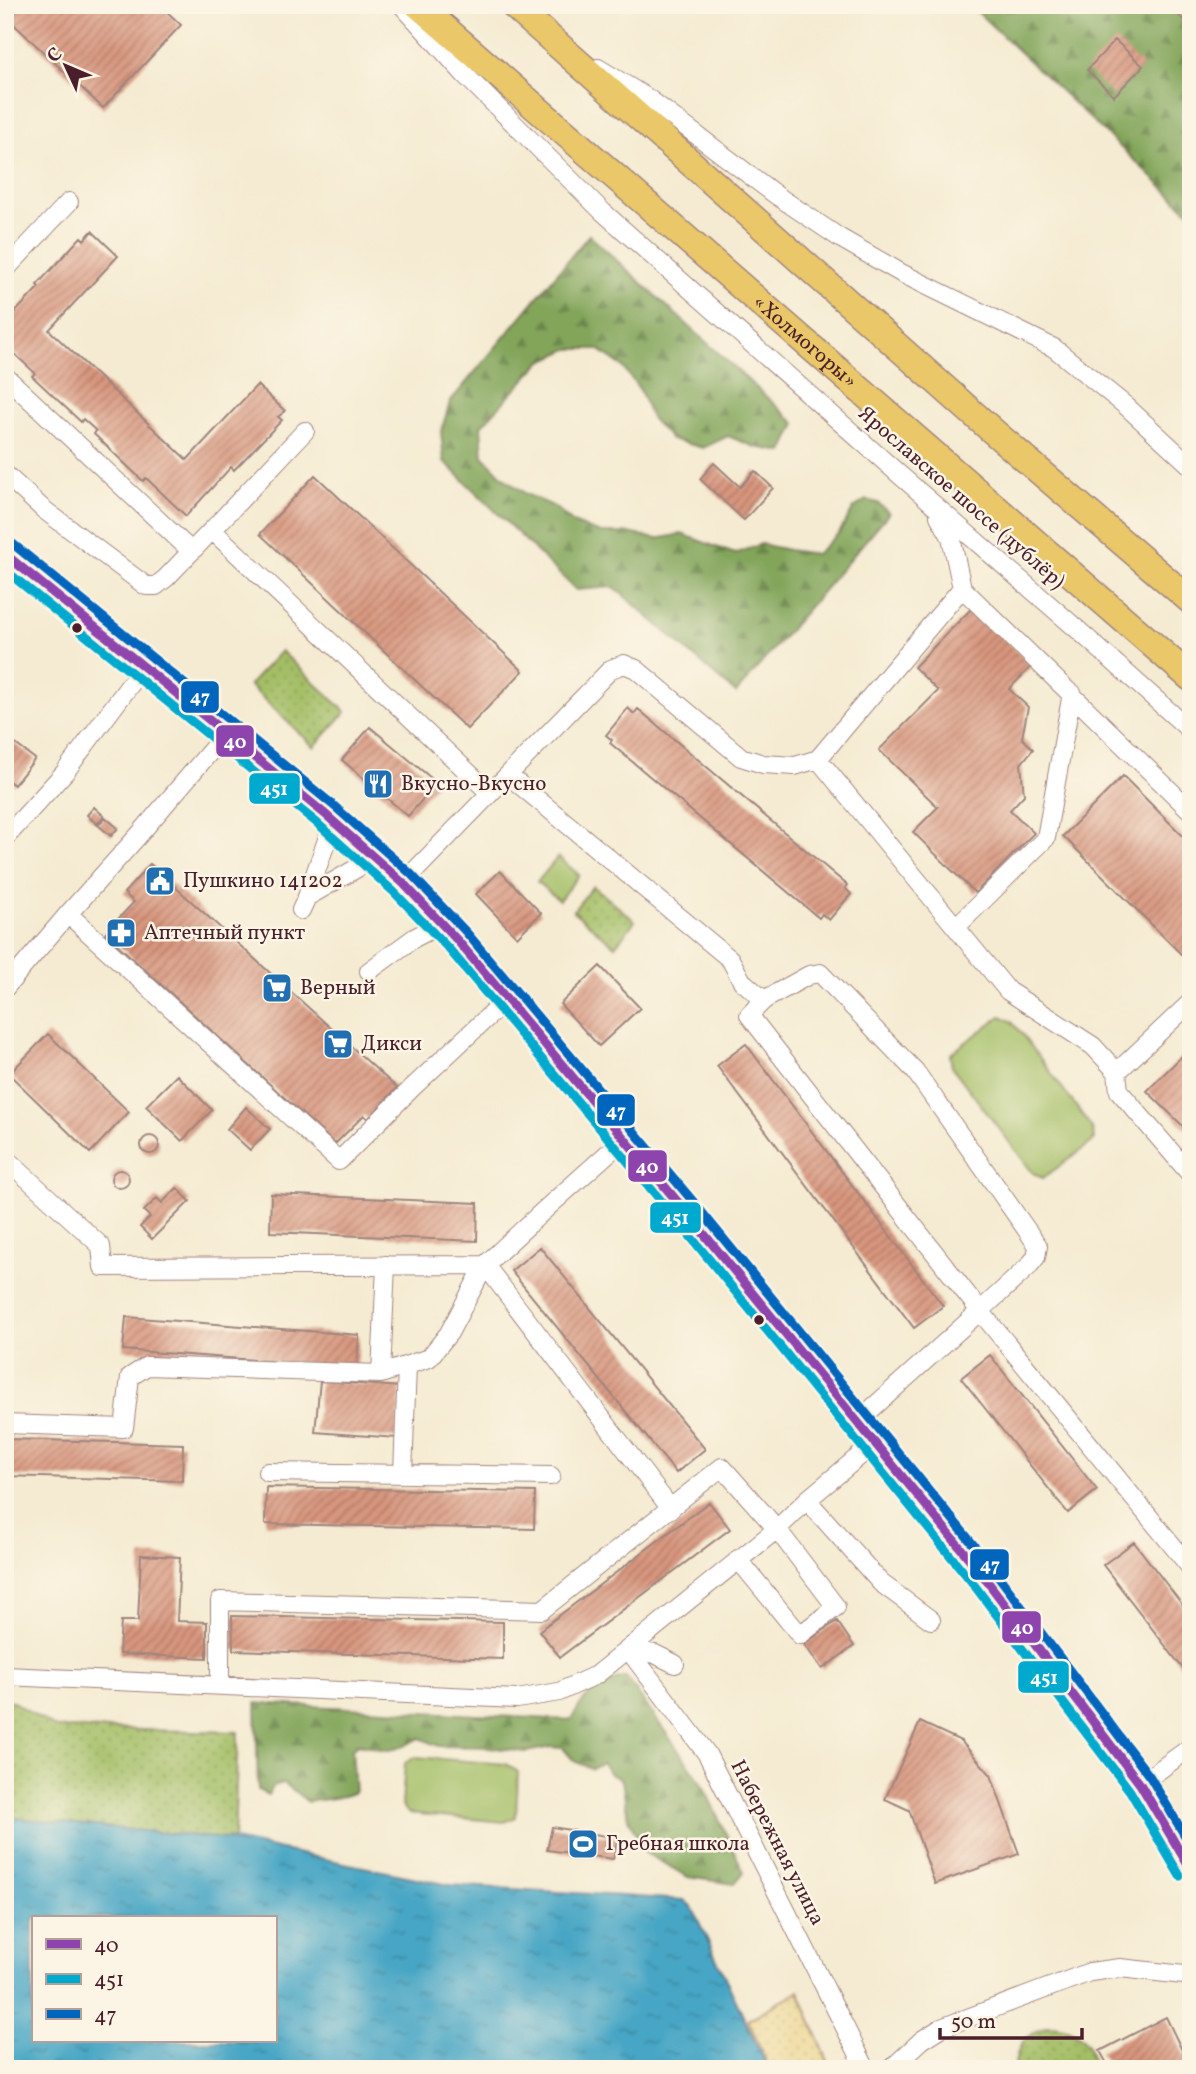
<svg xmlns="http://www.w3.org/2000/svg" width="1196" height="2074" viewBox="0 0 1196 2074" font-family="Vollkorn,serif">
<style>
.grass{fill:url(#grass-dots);stroke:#766e48;stroke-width:2}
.forest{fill:url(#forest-firs);stroke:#666242;stroke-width:2}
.sand{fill:url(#sand-dots);stroke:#9c7c64;stroke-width:2}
.garden{fill:#a3be65;stroke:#766e48;stroke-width:2}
.water{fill:url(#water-ripples);stroke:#486278;stroke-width:2;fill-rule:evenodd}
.building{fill:url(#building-hatch)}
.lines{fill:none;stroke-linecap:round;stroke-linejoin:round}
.minor-casing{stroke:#a0857e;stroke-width:20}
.major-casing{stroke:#a0857e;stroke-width:25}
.highway-casing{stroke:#a0857e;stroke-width:29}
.minor{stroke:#fff;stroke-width:18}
.major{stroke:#eac769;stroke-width:23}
.highway{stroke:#eac769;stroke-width:26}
.bus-1-casing{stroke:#fcf5e5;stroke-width:14}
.bus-2-casing{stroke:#fcf5e5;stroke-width:14}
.bus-3-casing{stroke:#fcf5e5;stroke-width:14}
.bus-1{stroke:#8e44ad;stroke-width:9}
.bus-2{stroke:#00a9ce;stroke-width:9}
.bus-3{stroke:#0065bd;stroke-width:9}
.bus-dot{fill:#4a1f2b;stroke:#fcf5e5;stroke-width:2.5}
.labels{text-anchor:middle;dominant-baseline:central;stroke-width:5;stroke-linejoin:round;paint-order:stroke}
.street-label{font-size:21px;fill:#4a1f2b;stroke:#fcf5e5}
.poi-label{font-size:21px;fill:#4a1f2b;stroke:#fcf5e5;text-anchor:start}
.line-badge{stroke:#fcf5e5;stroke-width:2.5}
.badge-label{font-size:19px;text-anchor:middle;font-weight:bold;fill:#fff}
</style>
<defs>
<pattern id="grass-dots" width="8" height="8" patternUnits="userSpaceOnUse" patternTransform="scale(1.75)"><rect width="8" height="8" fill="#a3be65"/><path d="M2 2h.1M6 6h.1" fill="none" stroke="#879a53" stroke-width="1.8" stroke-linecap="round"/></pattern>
<pattern id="forest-firs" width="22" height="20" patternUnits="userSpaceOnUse" patternTransform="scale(1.75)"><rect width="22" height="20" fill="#82a55a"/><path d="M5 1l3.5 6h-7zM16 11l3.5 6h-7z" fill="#6c864b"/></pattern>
<pattern id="sand-dots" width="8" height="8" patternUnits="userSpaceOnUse" patternTransform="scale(1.75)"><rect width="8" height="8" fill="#eeda9e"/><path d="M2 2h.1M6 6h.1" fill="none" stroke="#cebb88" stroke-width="1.8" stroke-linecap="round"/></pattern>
<pattern id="water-ripples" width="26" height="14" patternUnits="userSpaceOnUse" patternTransform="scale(1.75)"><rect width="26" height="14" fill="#46a6c5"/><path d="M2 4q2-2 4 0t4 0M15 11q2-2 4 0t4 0" fill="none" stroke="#3c87a0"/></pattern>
<pattern id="building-hatch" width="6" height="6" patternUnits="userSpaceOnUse" patternTransform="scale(1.75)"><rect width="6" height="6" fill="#d8967e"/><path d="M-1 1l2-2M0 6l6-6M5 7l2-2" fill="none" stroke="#b17a67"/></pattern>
</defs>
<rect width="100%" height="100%" fill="#fcf5e5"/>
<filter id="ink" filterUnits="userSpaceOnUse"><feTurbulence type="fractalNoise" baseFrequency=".0143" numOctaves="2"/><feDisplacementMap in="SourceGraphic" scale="14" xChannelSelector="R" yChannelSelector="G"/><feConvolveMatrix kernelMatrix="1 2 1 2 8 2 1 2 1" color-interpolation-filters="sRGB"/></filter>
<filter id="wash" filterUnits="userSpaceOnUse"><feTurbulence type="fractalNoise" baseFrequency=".00686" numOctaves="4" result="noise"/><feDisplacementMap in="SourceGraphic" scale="28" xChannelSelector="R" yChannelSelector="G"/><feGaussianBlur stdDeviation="1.57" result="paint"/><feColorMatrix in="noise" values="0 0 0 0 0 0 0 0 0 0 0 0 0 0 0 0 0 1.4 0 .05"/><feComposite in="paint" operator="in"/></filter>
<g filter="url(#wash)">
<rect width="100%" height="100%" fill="#f5ebd2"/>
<path class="grass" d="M281,651L346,712L314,747L249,685Z
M593,886L635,921L615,946L573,911Z
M5,1697L56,1728L238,1732L234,1840L5,1817Z
M1048,2026C1075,2026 1093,2041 1093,2069H1015C1015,2047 1027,2033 1048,2026Z"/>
<path class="forest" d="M970,5H1191V214Z
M589,235L796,424L783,452L755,447L728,436L703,448L671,439L651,418L640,390L622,366L598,349H569L542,361L481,426L483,456L504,478L526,494L553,506L575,524L601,533H629L656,539L682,534L735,554L761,544L788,550L816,554L839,533L854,508L866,500L878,503L889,513L736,693L614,587L576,590L444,461L441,432L450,402Z
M626,1677L702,1783L744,1872L734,1884L688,1877L644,1852L628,1818L622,1780L610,1774L603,1763L592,1769L574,1761L563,1748L551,1747L526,1752L489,1747L439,1746L420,1738C409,1743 394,1753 380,1749C372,1747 367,1745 357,1744L352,1750L355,1792C338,1800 325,1798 308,1802L284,1783L273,1786L268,1795L258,1790L256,1703L571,1720C588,1690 594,1687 626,1677Z"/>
<path class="sand" d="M799,1991L831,2069H770L748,2020Z"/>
<path class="garden" d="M558,857L579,875L559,900L537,882Z
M1001,1016L1011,1021L1019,1030L1092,1128L1094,1139L1091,1143L1043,1178L1033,1173L1026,1164L952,1067L950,1055L954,1051Z
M415,1757L506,1764L518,1772L516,1817L504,1822L408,1813L402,1805L405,1763Z"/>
<path class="water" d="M5,1817L234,1840L450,1885L684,1900L692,1907L768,2069H5ZM33,1918H275V2041H33Z"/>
<g id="blocks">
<path class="building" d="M7,5H160L181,25L103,108L5,16V7Z
M1166,5H1191V17L1186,22Z
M1115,40L1143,66L1114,96L1087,70Z
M92,231L118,256L49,330L187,460L257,385L285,411L278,417L282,420L234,470L231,467L186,516L146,478L143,481L94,434L96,431L83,419L81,422L32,376L35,373L5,345V323L39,287L37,285L81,237L84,240Z
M714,463L740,487L755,471L773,488L744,520L700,479Z
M315,475L523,671L467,729L260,534Z
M973,607L1032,666L1009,689L1028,707L1022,738L1033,749L1021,764L1024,795L1010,810L1034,833L975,893L913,832L938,807L879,750L938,691L914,667Z
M628,708L634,714L638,709L847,885L845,888L851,894L829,920L822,914L819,918L610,743L612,740L606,735Z
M370,727L437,783L408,816L342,760Z
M5,736L35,759L14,785L5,778Z
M1123,776L1191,844V964L1063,836Z
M94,807L104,816L97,824L87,815Z
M105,817L118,828L111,836L98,825Z
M150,864L397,1088L368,1119L364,1115L335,1144L105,933L134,902L124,893Z
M500,871L541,913L517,937L476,894Z
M600,966L640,1008L599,1046L560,1004Z
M48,1034L129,1112L90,1153L9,1074Z
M746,1044L943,1306L914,1328L717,1066Z
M1191,1047V1134L1147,1091Z
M177,1075L212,1110L182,1141L146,1106Z
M246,1107L270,1129L250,1150L227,1129Z
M141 1145a9 9 0 1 1 18 0a9 9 0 1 1-18 0Z
M111 1179a9 9 0 1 1 18 0a9 9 0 1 1-18 0Z
M177,1188L190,1201L152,1239L140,1227L150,1217L144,1211L157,1198L162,1203Z
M271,1194L478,1203L477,1241L270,1232Z
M540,1247L705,1449L676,1473L511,1271Z
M126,1317L359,1335L357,1368L123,1350Z
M990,1355L1097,1490L1068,1513L961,1378Z
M320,1381L401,1387L397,1438L315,1432Z
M5,1439L183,1444L182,1481L5,1476Z
M266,1487L535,1492L534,1529L265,1524Z
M709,1502L730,1529L560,1657L539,1631Z
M1134,1542L1191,1616V1679L1103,1565Z
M141,1555L180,1557L177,1621L207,1622V1658L119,1654L121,1621H138Z
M232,1616L503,1622V1659L233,1650Z
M837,1621L854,1646L822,1669L804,1644Z
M920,1722L961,1741L991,1775L1019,1854L935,1884L909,1810L885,1799Z
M552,1827L618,1838L613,1859L547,1850Z
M1166,2017L1191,2069H1110L1100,2051Z"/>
</g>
</g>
<g filter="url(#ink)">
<use href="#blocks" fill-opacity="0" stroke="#a0857e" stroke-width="2"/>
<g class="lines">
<g class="minor-casing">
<path id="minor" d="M402,5L465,75L603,212L901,476L1077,629L1191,731
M598,68L649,99L776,195L840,238L901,273L1054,348L1126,406L1191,466
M5,270L69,202
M5,376L191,551
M5,474L43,509L146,586H156L166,578L212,530L490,793
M939,516L951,537L962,588L1191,811
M212,530L305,431
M962,588L818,759L1008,991L1093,1046L1117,1072L1191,1002
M226,733L138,836L68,914L339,1161L413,1087L508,998
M508,775L730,959L742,981L764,1000L809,975L820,973L915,1071L1038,1246L1036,1257L1028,1267L980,1311L1191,1568
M5,838L65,772L144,666
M403,883L611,669L624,664L636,669L741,757L763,764L795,766L818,759
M307,897L364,864L384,865
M301,910L307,897L328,837L325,814
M956,927L1046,838L1072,693
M369,971L414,938L441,924
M5,988L68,914
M764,1000L749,1015L980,1311L857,1422
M1117,1072L1119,1091L1191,1175
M624,1139L541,1213L485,1265L671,1509
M5,1158L101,1246L103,1267L485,1265L449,1333L429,1358L381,1374L147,1366L130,1377L124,1428L5,1424
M381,1374L386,1265
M267,1472L551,1476
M403,1474L407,1366
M807,1500L881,1583L931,1620
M628,1649L707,1754L866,2069
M628,1649L655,1654L675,1664
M5,1676L517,1699L559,1692L596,1675L777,1529L807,1500L875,1443
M220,1686V1601L542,1610L722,1467L777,1529L836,1607L800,1635L738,1559
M1140,1784L1191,1747
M891,2069L922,2040L941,2028L1090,1972L1120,1968L1184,1975L1191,1978"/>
</g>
<g class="major-casing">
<path id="major" d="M5,554L325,814L403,883L457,940L682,1207L981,1573L1140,1784L1191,1870"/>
</g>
<g class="highway-casing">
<g id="highway">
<path id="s1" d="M418,5L1191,678"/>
<path d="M513,5L995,433L1191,601"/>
</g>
</g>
<use href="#minor" class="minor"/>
<use href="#major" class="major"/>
<use href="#highway" class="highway"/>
<g class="bus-1-casing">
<path id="bus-1" d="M5,554L325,814L403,883L457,940L682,1207L981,1573L1140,1784L1191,1870"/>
</g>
<g class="bus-2-casing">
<path id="bus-2" d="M5,570L317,823L394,892L448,948L673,1215L971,1581L1130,1791L1180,1876"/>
</g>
<g class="bus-3-casing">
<path id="bus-3" d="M13,544L333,805L411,874L466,932L691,1199L990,1565L1150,1777L1191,1846"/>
</g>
<use href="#bus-1" class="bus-1"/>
<use href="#bus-2" class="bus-2"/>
<use href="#bus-3" class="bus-3"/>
</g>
</g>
<defs>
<g id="restaurant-square" transform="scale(1.575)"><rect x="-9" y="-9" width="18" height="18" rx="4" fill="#1f6fb2" stroke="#fcf5e5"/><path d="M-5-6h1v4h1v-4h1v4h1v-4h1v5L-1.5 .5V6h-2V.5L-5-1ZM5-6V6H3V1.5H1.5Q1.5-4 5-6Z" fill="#fff"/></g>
<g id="civic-square" transform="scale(1.575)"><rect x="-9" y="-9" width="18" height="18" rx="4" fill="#1f6fb2" stroke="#fcf5e5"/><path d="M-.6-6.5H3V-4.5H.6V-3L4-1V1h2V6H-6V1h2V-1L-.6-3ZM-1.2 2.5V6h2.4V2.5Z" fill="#fff"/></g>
<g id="pharmacy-square" transform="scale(1.575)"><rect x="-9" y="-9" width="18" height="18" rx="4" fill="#1f6fb2" stroke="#fcf5e5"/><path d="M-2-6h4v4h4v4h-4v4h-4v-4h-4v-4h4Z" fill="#fff"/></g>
<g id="supermarket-square" transform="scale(1.575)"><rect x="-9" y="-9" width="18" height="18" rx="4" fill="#1f6fb2" stroke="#fcf5e5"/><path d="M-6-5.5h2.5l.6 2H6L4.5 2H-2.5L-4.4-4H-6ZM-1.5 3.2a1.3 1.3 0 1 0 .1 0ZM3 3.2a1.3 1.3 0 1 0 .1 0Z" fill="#fff"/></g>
<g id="stadium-square" transform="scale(1.575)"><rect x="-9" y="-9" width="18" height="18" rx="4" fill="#1f6fb2" stroke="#fcf5e5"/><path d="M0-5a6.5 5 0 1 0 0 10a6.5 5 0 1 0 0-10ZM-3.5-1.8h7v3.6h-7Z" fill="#fff"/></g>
</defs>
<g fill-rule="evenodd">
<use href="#restaurant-square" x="378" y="784"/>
<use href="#civic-square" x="160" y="881"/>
<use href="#pharmacy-square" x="121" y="933"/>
<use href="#supermarket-square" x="277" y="988"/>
<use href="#supermarket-square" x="338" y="1044"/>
<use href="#stadium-square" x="583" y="1844"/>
</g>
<g class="bus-dot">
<circle cx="77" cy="628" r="6"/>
<circle cx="759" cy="1320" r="6"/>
</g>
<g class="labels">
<g class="street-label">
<text stroke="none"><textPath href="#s1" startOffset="513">«Холмогоры»</textPath></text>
<text transform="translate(961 498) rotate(41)">Ярославское шоссе (дублёр)</text>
<text transform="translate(777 1843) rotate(63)">Набережная улица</text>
</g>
<g class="poi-label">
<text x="401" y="784">Вкусно-Вкусно</text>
<text x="183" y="881">Пушкино 141202</text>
<text x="144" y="933">Аптечный пункт</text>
<text x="300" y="988">Верный</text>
<text x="361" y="1044">Дикси</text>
<text x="606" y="1844">Гребная школа</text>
</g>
</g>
<g class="line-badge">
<rect x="180" y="680" width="40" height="34" rx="7" fill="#0065bd"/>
<rect x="215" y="724" width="40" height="34" rx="7" fill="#8e44ad"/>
<rect x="248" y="772" width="53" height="33" rx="7" fill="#00a9ce"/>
<rect x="596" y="1093" width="40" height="34" rx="7" fill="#0065bd"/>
<rect x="627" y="1149" width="41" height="34" rx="7" fill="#8e44ad"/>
<rect x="649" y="1201" width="53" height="33" rx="7" fill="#00a9ce"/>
<rect x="969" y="1548" width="41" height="33" rx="7" fill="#0065bd"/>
<rect x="1001" y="1610" width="41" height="34" rx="7" fill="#8e44ad"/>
<rect x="1017" y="1660" width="53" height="34" rx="7" fill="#00a9ce"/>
</g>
<g class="badge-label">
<text x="200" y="703">47</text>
<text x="235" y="748">40</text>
<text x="274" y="795">451</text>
<text x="616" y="1117">47</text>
<text x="647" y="1173">40</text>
<text x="675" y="1224">451</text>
<text x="990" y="1571">47</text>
<text x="1022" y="1634">40</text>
<text x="1044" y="1684">451</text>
</g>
<rect width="1196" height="2074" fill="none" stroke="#fcf5e5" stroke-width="28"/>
<rect x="32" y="1916" width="245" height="126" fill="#fcf5e5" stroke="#b59f9b" stroke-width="2"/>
<rect x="46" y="1939" width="35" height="10" fill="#8e44ad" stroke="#b59f9b" stroke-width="2"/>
<text x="94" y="1952" font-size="21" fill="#4a1f2b">40</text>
<rect x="46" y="1974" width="35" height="10" fill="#00a9ce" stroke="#b59f9b" stroke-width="2"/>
<text x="94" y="1986" font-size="21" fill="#4a1f2b">451</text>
<rect x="46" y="2009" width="35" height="10" fill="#0065bd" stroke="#b59f9b" stroke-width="2"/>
<text x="94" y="2022" font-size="21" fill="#4a1f2b">47</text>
<g transform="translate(66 66) rotate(314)" stroke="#fcf5e5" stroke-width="5" paint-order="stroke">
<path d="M0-5L12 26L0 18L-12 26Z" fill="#4a1f2b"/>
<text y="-10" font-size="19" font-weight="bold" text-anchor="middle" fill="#4a1f2b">С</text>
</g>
<path d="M940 2028v10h142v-10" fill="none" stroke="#4a1f2b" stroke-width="3.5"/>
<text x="951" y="2028" font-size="21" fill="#4a1f2b" stroke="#fcf5e5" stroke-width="5" paint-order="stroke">50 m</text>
</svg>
